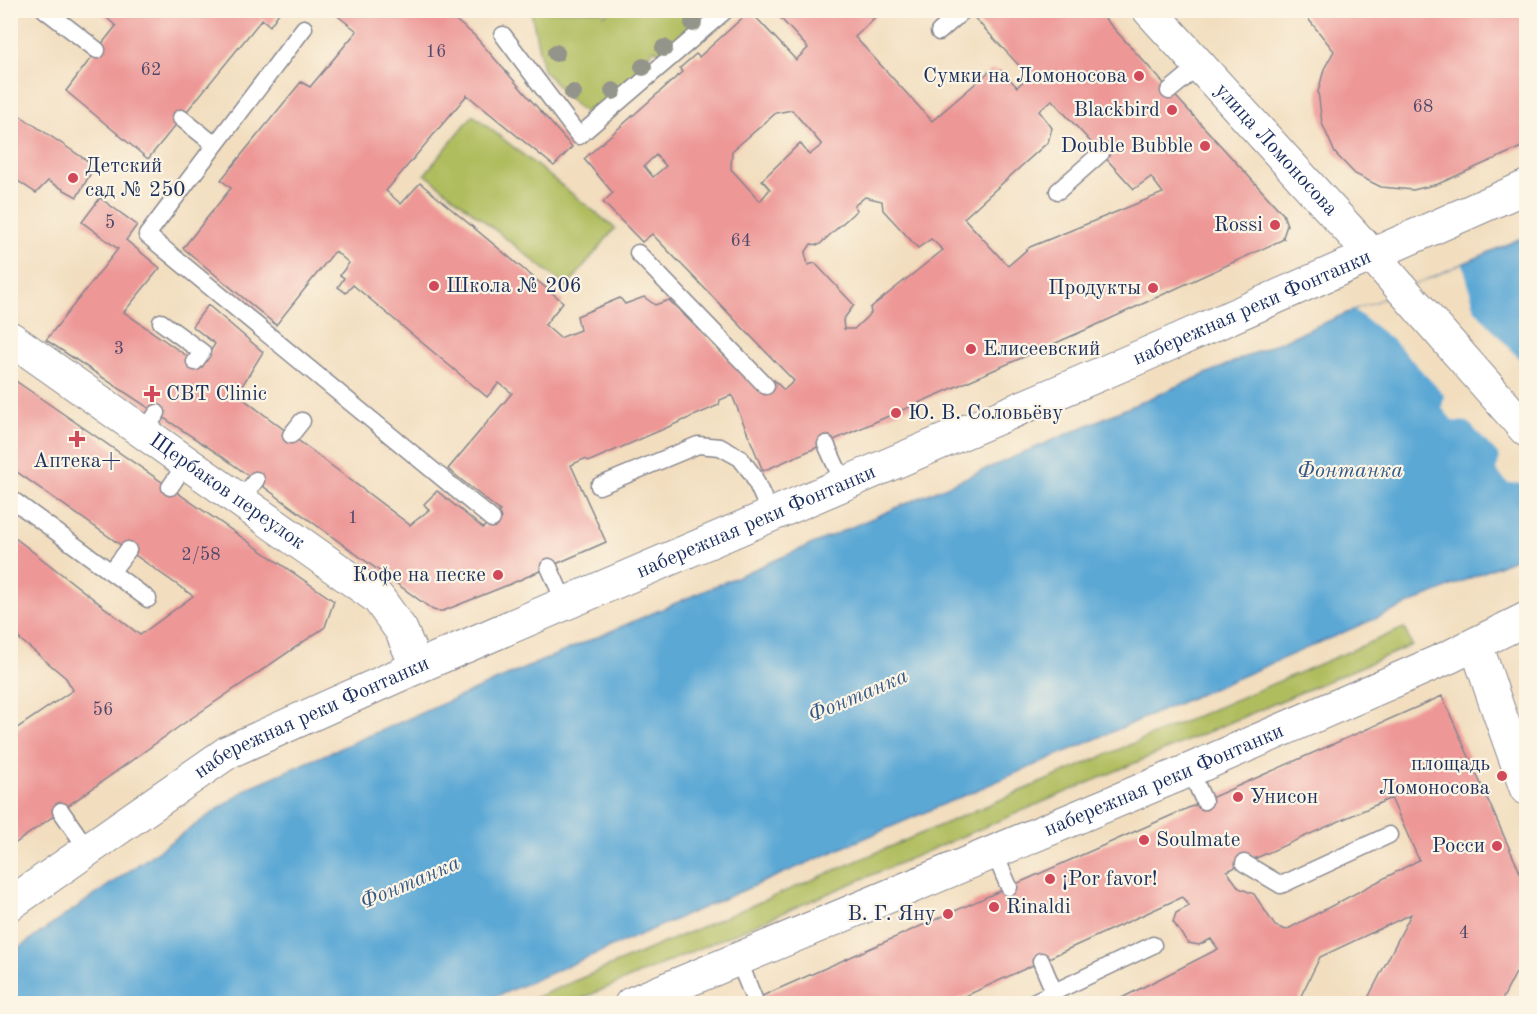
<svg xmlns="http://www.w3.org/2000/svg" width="1537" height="1014" viewBox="0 0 1537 1014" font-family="'Old Standard TT',serif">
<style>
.green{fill:#b0bd5f;stroke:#66765e;stroke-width:1.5}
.water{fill:#5ca8d5;stroke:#3c6c9a;stroke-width:1.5}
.pier{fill:#f2debf}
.building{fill:#ed9897;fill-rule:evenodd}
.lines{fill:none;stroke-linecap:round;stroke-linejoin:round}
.lane-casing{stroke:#86868e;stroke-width:19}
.street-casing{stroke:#86868e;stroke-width:35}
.secondary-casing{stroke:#86868e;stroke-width:35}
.lane{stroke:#fff;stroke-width:16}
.street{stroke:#fff;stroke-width:33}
.secondary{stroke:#fff;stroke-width:33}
.tree{fill:#94958a}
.poi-dot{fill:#d1495b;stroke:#fcf5e5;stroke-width:2}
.labels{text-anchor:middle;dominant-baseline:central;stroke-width:4.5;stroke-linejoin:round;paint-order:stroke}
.number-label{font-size:18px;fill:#50496c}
.poi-label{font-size:21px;fill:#1b2f5e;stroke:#fcf5e5;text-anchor:end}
.street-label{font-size:21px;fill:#1b2f5e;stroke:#fcf5e5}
.water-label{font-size:22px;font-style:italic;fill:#325988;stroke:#fcf5e5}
</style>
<rect width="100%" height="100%" fill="#fcf5e5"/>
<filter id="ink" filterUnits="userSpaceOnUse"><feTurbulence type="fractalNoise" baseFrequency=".0167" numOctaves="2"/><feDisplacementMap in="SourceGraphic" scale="12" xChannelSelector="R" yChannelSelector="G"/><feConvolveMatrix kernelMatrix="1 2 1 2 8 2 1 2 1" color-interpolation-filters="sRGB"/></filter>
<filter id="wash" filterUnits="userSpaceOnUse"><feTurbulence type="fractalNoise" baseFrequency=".008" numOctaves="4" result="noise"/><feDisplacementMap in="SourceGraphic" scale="24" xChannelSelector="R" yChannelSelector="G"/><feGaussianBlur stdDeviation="1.35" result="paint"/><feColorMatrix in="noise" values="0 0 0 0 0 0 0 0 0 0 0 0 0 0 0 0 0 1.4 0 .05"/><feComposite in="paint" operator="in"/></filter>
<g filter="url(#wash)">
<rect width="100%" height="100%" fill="#f2debf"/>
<path class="green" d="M611,10L716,11L662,56L655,49L646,57L653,65L598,112L586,113L575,105L543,70L531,11H601L605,15Z
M473,115L615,228L567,287L425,174Z
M1404,628L1412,645L571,1003H523Z"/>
<path class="water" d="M1526,236V554L481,1003H11L10,954L250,787L1354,310L1376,302Z"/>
<path class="pier" d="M1463,264L1475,310L1524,364H1526V486L1523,483H1508L1496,470L1500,457L1468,422L1453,421L1442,408L1444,395L1395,342L1354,310L1376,302Z"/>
<g id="blocks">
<path class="building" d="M98,10H281L270,26L262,19L148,159L66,91L97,50L116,26Z
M330,10H443L474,35L572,147L554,166L467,95L386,191L401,204L420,183L563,302L545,325L560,338L580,330L577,316L620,298L625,304L644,297L655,305L669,300L760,391L774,380L784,390L794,381L652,234L642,242L603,202L613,193L584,159L682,72L680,68L696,54L699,57L750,11L796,60L808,48L773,10H882L855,37L932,121L991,70L1002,71L1017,87L1029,76L967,10H1097L1283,214L1287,225L1283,237L1284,239L1090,328L763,471L732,395L720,400L719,405L590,461L584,459L571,465L606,542L508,585L443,611H438L433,610L220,455L46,340L118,249L82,222L100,198L137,225L126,240L160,268L124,312L201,366L215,344L192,326L208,305L263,352L237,394L410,525L429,510L424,504L437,491L483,528L500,511L448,469L512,393L499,383L487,397L353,285L346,293L338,287L344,278L340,275L349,263L335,251L276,325L183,248L231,188L221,180L301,82L310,87L357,31ZM1052,100L1134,189L1151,177L1163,193L1030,247L1008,266L964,218L1048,142L1052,128L1039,111ZM792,110L822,145L809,155L800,143L762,180L770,189L760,201L731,169L732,151L776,113ZM656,155L666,166L653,177L644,166ZM865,197L882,201L883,210L918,248L931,239L943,250L870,308L871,313L854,329H844L843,320L854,305L815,263L808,265L805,253L811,244L819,245L857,210L854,206Z
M1301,10H1526V145L1438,184L1413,190L1381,187L1355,174L1335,153L1322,123L1318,92L1324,69L1334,51Z
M10,109L95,166L77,197L48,181L36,193L15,179L10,186Z
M10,377L334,601L325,627L180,726L10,847V733L73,690L66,678L10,631V534L140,635L193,596L10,467Z
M1442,696L1526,886V953L1500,1004H1365L1411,914L1320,957L1297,1004H1110L1218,949L1211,939L1199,945L1188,943L1173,922L1176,913L1189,906L1182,897L948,1004H744ZM1391,798L1419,860L1286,930L1275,926L1254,894L1239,888L1227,871Z"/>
</g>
</g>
<g filter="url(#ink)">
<use href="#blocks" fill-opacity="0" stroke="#86868e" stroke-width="1.5"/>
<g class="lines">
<g class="lane-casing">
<path id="lane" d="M45,10L97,50
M304,28L147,235L492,519
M939,32L964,10
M503,35L579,136L726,10
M1169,91L1199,66
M181,118L215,145
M1058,191L1101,153
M638,253L766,386
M161,322L202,352L195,362
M144,432L157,413
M291,435L302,421
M826,444L844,484
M599,486L698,445L720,447L740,458L753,475L771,515
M170,487L187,462
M10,498L148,599
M241,500L256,480
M549,567L565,603
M111,572L128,550
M1190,770L1204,801
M61,811L88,850
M994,852L1009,887
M1244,863L1281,885L1389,835
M738,959L754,999
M1041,961L1054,992
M1029,1004L1153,945"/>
</g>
<g class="street-casing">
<g id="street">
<path id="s1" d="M10,338L378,598L401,630L417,667"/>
<path d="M1476,644L1494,698L1526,788"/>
</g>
</g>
<g class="secondary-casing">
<g id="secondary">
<path id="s2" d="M1149,10L1373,256L1526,430"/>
<path id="s3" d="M10,904L228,752L417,667L1140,357L1526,187"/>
<path id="s4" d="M631,1004L1190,770L1449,657L1526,619"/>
</g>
</g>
<use href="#lane" class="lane"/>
<use href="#street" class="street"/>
<use href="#secondary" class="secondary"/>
</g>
<g class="tree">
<circle cx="693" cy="23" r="9"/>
<circle cx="664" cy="48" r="9"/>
<circle cx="556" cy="53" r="9"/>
<circle cx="643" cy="67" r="9"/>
<circle cx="613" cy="91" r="9"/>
<circle cx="573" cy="93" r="9"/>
</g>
</g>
<g class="poi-dot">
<circle cx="1139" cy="76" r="6"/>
<circle cx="1172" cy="110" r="6"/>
<circle cx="1205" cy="146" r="6"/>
<circle cx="73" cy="178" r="6"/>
<circle cx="1275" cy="225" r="6"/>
<circle cx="434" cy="286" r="6"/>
<circle cx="1153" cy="288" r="6"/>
<circle cx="971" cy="349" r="6"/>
<path d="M149 385h6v6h6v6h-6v6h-6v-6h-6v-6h6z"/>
<circle cx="896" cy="413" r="6"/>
<path d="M74 430h6v6h6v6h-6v6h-6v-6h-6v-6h6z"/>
<circle cx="498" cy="575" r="6"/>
<circle cx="1502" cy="776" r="6"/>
<circle cx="1238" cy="797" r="6"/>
<circle cx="1144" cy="840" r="6"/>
<circle cx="1497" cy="846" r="6"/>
<circle cx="1050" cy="879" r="6"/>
<circle cx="994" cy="907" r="6"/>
<circle cx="948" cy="914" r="6"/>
</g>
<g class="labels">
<g class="number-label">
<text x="436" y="52">16</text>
<text x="151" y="70">62</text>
<text x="1423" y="107">68</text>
<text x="110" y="223">5</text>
<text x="741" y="241">64</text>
<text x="119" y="349">3</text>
<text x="353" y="518">1</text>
<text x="201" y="555">2/58</text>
<text x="103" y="710">56</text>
<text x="1464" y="933">4</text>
</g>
<g class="poi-label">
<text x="1127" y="76">Сумки на Ломоносова</text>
<text x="1160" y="110">Blackbird</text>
<text x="1193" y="146">Double Bubble</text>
<text x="85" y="166" text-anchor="start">Детский<tspan x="85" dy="24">сад № 250</tspan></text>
<text x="1263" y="225">Rossi</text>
<text x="446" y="286" text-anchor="start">Школа № 206</text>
<text x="1141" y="288">Продукты</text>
<text x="983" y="349" text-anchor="start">Елисеевский</text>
<text x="166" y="394" text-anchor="start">CBT Clinic</text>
<text x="908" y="413" text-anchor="start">Ю. В. Соловьёву</text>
<text x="77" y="461" text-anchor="middle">Аптека+</text>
<text x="486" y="575">Кофе на песке</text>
<text x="1490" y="764">площадь<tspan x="1490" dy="24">Ломоносова</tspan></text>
<text x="1250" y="797" text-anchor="start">Унисон</text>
<text x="1156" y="840" text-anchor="start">Soulmate</text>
<text x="1485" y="846">Росси</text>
<text x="1062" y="879" text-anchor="start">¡Por favor!</text>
<text x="1006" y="907" text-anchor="start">Rinaldi</text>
<text x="936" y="914">В. Г. Яну</text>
</g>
<g class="street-label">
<text stroke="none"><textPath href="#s2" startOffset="189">улица Ломоносова</textPath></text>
<text stroke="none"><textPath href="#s3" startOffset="1382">набережная реки Фонтанки</textPath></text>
<text stroke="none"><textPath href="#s1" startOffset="266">Щербаков переулок</textPath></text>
<text stroke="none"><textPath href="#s3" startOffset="842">набережная реки Фонтанки</textPath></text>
<text stroke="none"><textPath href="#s3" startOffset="356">набережная реки Фонтанки</textPath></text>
<text stroke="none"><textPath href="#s4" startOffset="578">набережная реки Фонтанки</textPath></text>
</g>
<g class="water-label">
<text x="1350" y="471">Фонтанка</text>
<text transform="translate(858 696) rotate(-23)">Фонтанка</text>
<text transform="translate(410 883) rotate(-23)">Фонтанка</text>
</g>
</g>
<rect width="1537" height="1014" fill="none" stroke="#fcf5e5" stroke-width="36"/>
</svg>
